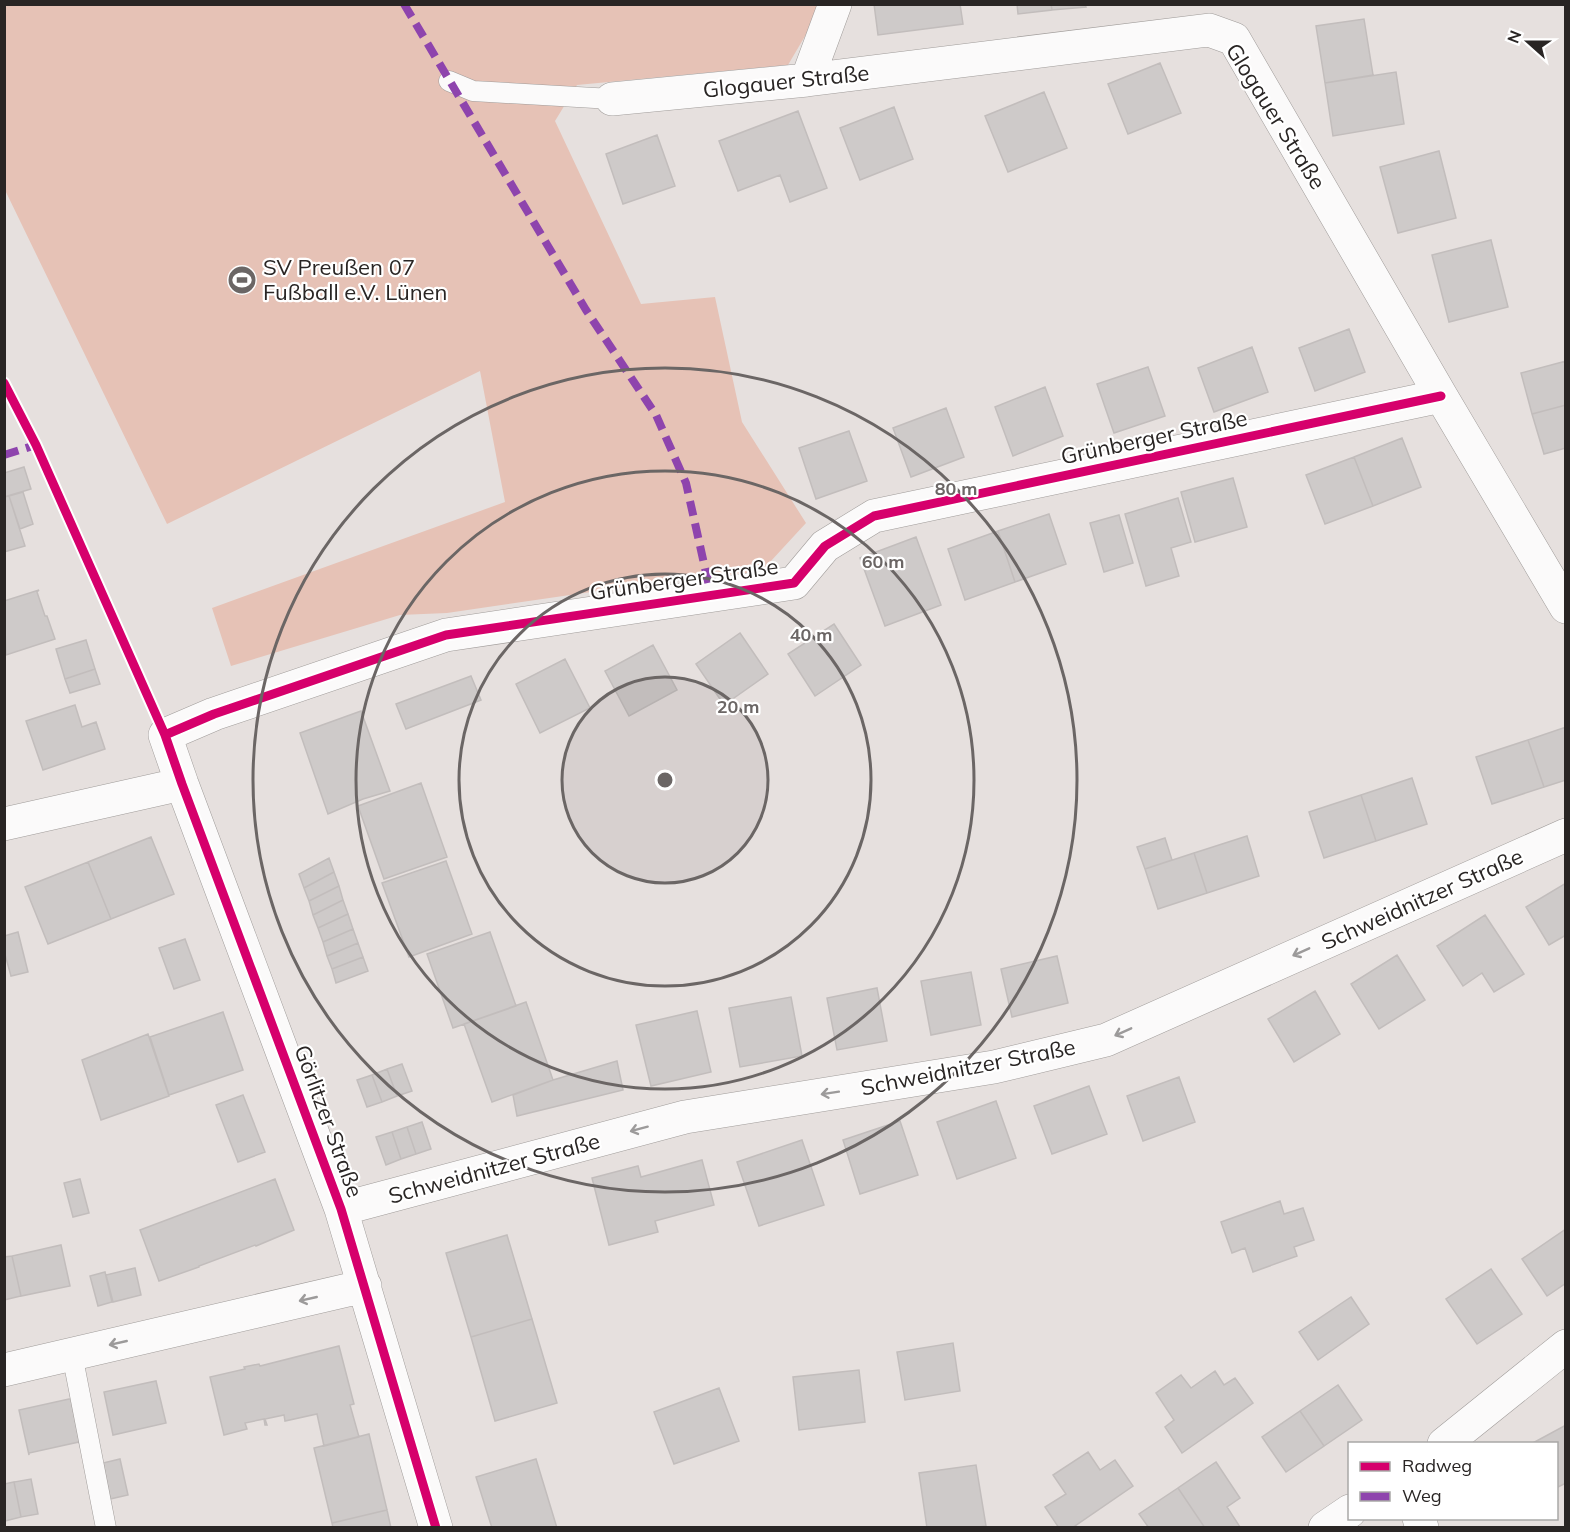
<svg xmlns="http://www.w3.org/2000/svg" width="1570" height="1532" viewBox="0 0 1570 1532" font-family="Mulish,sans-serif">
<style>
.green{fill:#e6c2b6}
.building{fill:#cecac9;stroke:#c2bdbc;stroke-width:1.5}
.lines{fill:none;stroke-linecap:round;stroke-linejoin:round}
.service-casing{stroke:#a09c9a;stroke-width:21}
.minor-casing{stroke:#a09c9a;stroke-width:34}
.service{stroke:#fbfafa;stroke-width:20}
.minor{stroke:#fbfafa;stroke-width:33}
.quiet{stroke:#8e44ad;stroke-width:8;stroke-dasharray:15 8;stroke-linecap:butt}
.cycleway-casing{stroke:#fff;stroke-width:13}
.cycleway{stroke:#d6006c;stroke-width:9}
.oneway{stroke:#9c9a9a}
.ring{fill:none;stroke:#6b6665;stroke-width:3}
.labels{text-anchor:middle;dominant-baseline:central;stroke-width:4.5;stroke-linejoin:round;paint-order:stroke}
.street-label{font-size:22px;fill:#292524;stroke:#fff}
.poi-label{font-size:22px;fill:#292524;stroke:#fff;text-anchor:start}
.centre{fill:#6b6665;stroke:#fff;stroke-width:3}
.ring-label{font-size:18px;text-anchor:middle;font-weight:bold;fill:#6b6665;stroke:#fff;stroke-width:4.5;stroke-linejoin:round;paint-order:stroke}
</style>
<rect width="100%" height="100%" fill="#e6e0de"/>
<path class="green" d="M5,5H822L818,14L788,65L577,85L555,121L641,304L715,297L742,422L806,523L760,573L687,578L447,613L400,615L231,666L212,608L505,502L480,371L167,524L5,190Z"/>
<path class="building" d="M874,4H960L963,24L878,35Z
M1017,4H1051L1052,10L1018,14Z
M1051,4H1085L1086,7L1052,10Z
M1364,19L1373,75L1325,83L1316,26Z
M1160,63L1181,113L1128,134L1108,84Z
M1396,72L1404,124L1333,136L1325,83Z
M1044,92L1067,148L1008,172L985,116Z
M894,107L913,159L860,180L840,128Z
M798,111L827,188L790,202L780,175L738,191L719,141Z
M657,135L675,186L623,204L606,154Z
M1439,151L1456,218L1398,233L1380,167Z
M1491,240L1508,307L1449,322L1432,255Z
M1349,329L1365,372L1315,391L1299,348Z
M1252,347L1268,392L1214,412L1198,368Z
M1566,361V405L1532,414L1521,373Z
M1148,367L1165,416L1114,433L1097,384Z
M1045,387L1063,436L1013,456L995,407Z
M1566,405V448L1544,454L1532,414Z
M946,408L964,457L911,477L893,428Z
M849,431L867,481L816,499L799,448Z
M1402,438L1421,487L1373,506L1354,457Z
M1354,457L1373,506L1325,524L1306,475Z
M24,467L31,489L4,497V473Z
M1233,478L1247,527L1195,542L1181,492Z
M23,492L33,524L20,529L9,496Z
M9,496L25,546L4,552V497Z
M1178,498L1191,542L1171,548L1179,576L1146,586L1125,514Z
M1049,514L1066,564L1015,582L998,531Z
M1119,515L1133,563L1104,572L1090,523Z
M998,531L1015,582L965,600L948,549Z
M916,537L941,605L885,626L860,558Z
M39,590L37,592L45,616H47L55,639L6,655L4,601Z
M834,624L861,665L815,696L788,654Z
M740,633L768,674L724,705L696,664Z
M86,640L95,669L65,679L56,649Z
M653,645L677,690L629,716L605,671Z
M565,659L590,708L540,733L516,684Z
M95,669L100,684L70,693L65,679Z
M471,676L481,700L406,729L396,704Z
M75,705L82,727L96,722L105,749L43,770L26,721Z
M361,711L390,791L363,799L328,814L300,733Z
M1566,727V780L1544,787L1528,740Z
M1528,740L1544,787L1492,804L1476,757Z
M1412,778L1427,824L1376,841L1361,795Z
M421,783L447,857L384,879L358,806Z
M1361,795L1376,841L1324,858L1309,812Z
M1247,836L1259,876L1207,893L1194,853Z
M151,837L174,894L111,919L88,862Z
M1165,838L1172,860L1145,869L1137,847Z
M1194,853L1207,893L1158,909L1145,869Z
M329,858L334,872L304,888L299,874Z
M446,861L472,934L409,957L382,883Z
M88,862L111,919L48,944L25,887Z
M334,872L339,886L309,901L304,888Z
M1566,883V935L1549,945L1526,907Z
M339,886L343,900L313,915L309,901Z
M343,900L348,914L318,928L313,915Z
M348,914L353,929L323,942L318,928Z
M1485,915L1524,974L1494,992L1482,973L1463,986L1437,946Z
M353,929L358,943L327,956L323,942Z
M18,932L28,972L11,976L4,951V936Z
M490,932L516,1006L453,1028L427,954Z
M185,939L200,980L174,989L159,948Z
M358,943L363,957L332,969L327,956Z
M1397,955L1425,1000L1379,1029L1351,984Z
M1057,956L1068,1003L1012,1017L1001,969Z
M363,957L368,971L336,983L332,969Z
M971,972L981,1025L931,1035L921,981Z
M877,988L887,1041L837,1050L827,998Z
M1315,991L1340,1034L1294,1062L1268,1019Z
M791,997L802,1056L740,1067L729,1008Z
M526,1002L553,1080L492,1102L464,1024Z
M697,1011L711,1072L651,1086L636,1025Z
M223,1012L243,1070L169,1095L150,1037Z
M148,1034L169,1096L101,1120L82,1060Z
M617,1061L623,1090L517,1116L513,1095L553,1080Z
M402,1064L412,1091L397,1096L387,1069Z
M387,1069L397,1096L382,1102L372,1075Z
M372,1075L382,1102L367,1107L357,1080Z
M1179,1077L1195,1122L1143,1141L1127,1096Z
M1089,1086L1107,1134L1052,1154L1034,1106Z
M243,1095L265,1152L238,1162L216,1105Z
M996,1101L1016,1158L957,1179L937,1122Z
M900,1121L918,1175L860,1194L843,1140Z
M422,1122L431,1149L416,1154L407,1127Z
M407,1127L416,1154L401,1159L392,1132Z
M392,1132L401,1159L386,1165L376,1137Z
M802,1140L824,1205L759,1226L737,1162Z
M702,1160L714,1205L655,1221L658,1232L609,1245L592,1178L638,1166L641,1177Z
M80,1179L89,1213L73,1217L64,1183Z
M275,1179L294,1230L256,1246L255,1245L199,1266V1267L159,1281L140,1230Z
M1280,1201L1284,1214L1303,1208L1314,1240L1294,1247L1297,1256L1253,1272L1245,1248L1232,1253L1221,1222Z
M1566,1229V1283L1547,1296L1522,1259Z
M507,1235L532,1319L471,1337L446,1253Z
M61,1245L70,1286L21,1296L12,1256Z
M12,1256L21,1296L4,1300V1257Z
M135,1268L141,1295L113,1302L106,1275Z
M1491,1269L1522,1314L1477,1344L1446,1299Z
M105,1272L112,1302L98,1306L90,1276Z
M1351,1297L1369,1324L1318,1360L1299,1332Z
M532,1319L557,1403L495,1421L471,1337Z
M953,1343L960,1391L905,1400L897,1352Z
M339,1346L354,1404L350,1405L359,1437L324,1446L317,1414L285,1421L284,1415L265,1419L267,1425H265L264,1419L245,1423L247,1429L224,1435L210,1377L245,1369L244,1367L259,1364L260,1366Z
M859,1370L865,1422L799,1430L793,1377Z
M1215,1371L1224,1385L1235,1378L1253,1403L1182,1453L1165,1427L1174,1420L1156,1393L1181,1375L1191,1388Z
M156,1381L166,1423L113,1435L104,1392Z
M1338,1385L1362,1420L1324,1446L1300,1411Z
M719,1388L739,1441L674,1464L654,1412Z
M69,1399H71L81,1449L79,1442L29,1453V1455L19,1410Z
M1300,1411L1324,1446L1286,1472L1262,1437Z
M1566,1425V1483L1556,1488V1444H1531Z
M369,1434L387,1510L332,1523L314,1448Z
M1088,1452L1100,1470L1115,1460L1133,1486L1072,1528H1059L1045,1507L1066,1494L1053,1475Z
M120,1459L128,1495L110,1499L103,1463Z
M536,1459L557,1528H492L476,1477Z
M1216,1462L1240,1498L1227,1507L1240,1527L1239,1528H1205L1178,1488Z
M976,1465L986,1526L972,1528H927L919,1473Z
M31,1479L38,1514L21,1517L14,1482Z
M14,1482L21,1517L5,1521L4,1484Z
M1178,1488L1205,1528H1149L1139,1514Z
M387,1510L391,1528H333L332,1523Z"/>
<g class="lines">
<g class="service-casing">
<path id="service" d="M449,81L473,91L612,99
M72,1354L106,1528"/>
</g>
<g class="minor-casing">
<path id="minor" d="M807,80L835,4
M612,99L807,80L1209,30L1234,39L1441,396L1566,607
M4,824L182,784
M341,1209L685,1117L994,1067L1106,1040L1566,835
M4,1370L365,1286
M1444,1444L1566,1346
M1419,1518L1422,1528
M436,1528L341,1209L182,784L165,735L214,714L446,635L794,583L825,546L874,516L1441,396
M1325,1528L1350,1511"/>
</g>
<use href="#service" class="service"/>
<use href="#minor" class="minor"/>
<path class="quiet" d="M404,4L586,310L656,415L686,483L711,595
M4,455L36,445"/>
<g class="cycleway-casing">
<path id="cycleway" d="M4,383L36,445L165,735L182,784L341,1209L436,1528
M165,735L214,714L446,635L794,583L825,546L874,516L1441,396"/>
</g>
<use href="#cycleway" class="cycleway"/>
</g>
<defs><path id="oneway-shaft" d="M-6 0H5M1.5-3L5.5 0L1.5 3" fill="none" stroke-width="1.6" stroke-linecap="round" stroke-linejoin="round" transform="scale(1.5)"/></defs>
<g class="oneway">
<use href="#oneway-shaft" transform="translate(1301 952) rotate(156)"/>
<use href="#oneway-shaft" transform="translate(1123 1032) rotate(156)"/>
<use href="#oneway-shaft" transform="translate(830 1093) rotate(171)"/>
<use href="#oneway-shaft" transform="translate(639 1129) rotate(165)"/>
<use href="#oneway-shaft" transform="translate(308 1299) rotate(167)"/>
<use href="#oneway-shaft" transform="translate(118 1343) rotate(167)"/>
</g>
<circle cx="665" cy="780" r="103" fill="#6b6665" fill-opacity=".12"/>
<g class="ring">
<circle cx="665" cy="780" r="103"/>
<circle cx="665" cy="780" r="206"/>
<circle cx="665" cy="780" r="309"/>
<circle cx="665" cy="780" r="412"/>
</g>
<defs>
<g id="stadium-disc" transform="scale(1.5)"><circle r="9.5" fill="#6b6665" stroke="#fff"/><path d="M0-5a6.5 5 0 1 0 0 10a6.5 5 0 1 0 0-10ZM-3.5-1.8h7v3.6h-7Z" fill="#fff"/></g>
</defs>
<g fill-rule="evenodd">
<use href="#stadium-disc" x="242" y="280"/>
</g>
<g class="labels">
<g class="street-label">
<text transform="translate(786 81) rotate(-6)">Glogauer Straße</text>
<text transform="translate(1276 116) rotate(58)">Glogauer Straße</text>
<text transform="translate(1154 437) rotate(-12)">Grünberger Straße</text>
<text transform="translate(684 579) rotate(-8)">Grünberger Straße</text>
<text transform="translate(1422 899) rotate(-24)">Schweidnitzer Straße</text>
<text transform="translate(968 1067) rotate(-11)">Schweidnitzer Straße</text>
<text transform="translate(329 1121) rotate(70)">Görlitzer Straße</text>
<text transform="translate(494 1168) rotate(-15)">Schweidnitzer Straße</text>
</g>
<g class="poi-label">
<text x="263" y="267">SV Preußen 07<tspan x="263" dy="25">Fußball e.V. Lünen</tspan></text>
</g>
</g>
<circle cx="665" cy="780" r="9" class="centre"/>
<g class="ring-label">
<text x="956" y="495">80 m</text>
<text x="883" y="568">60 m</text>
<text x="811" y="641">40 m</text>
<text x="738" y="713">20 m</text>
</g>
<rect width="1570" height="1532" fill="none" stroke="#292524" stroke-width="12"/>
<rect x="1348" y="1442" width="210" height="78" fill="#ffffff" stroke="#a9a8a7" stroke-width="1.5"/>
<rect x="1360" y="1462" width="30" height="9" fill="#d6006c" stroke="#a9a8a7" stroke-width="1.5"/>
<text x="1402" y="1472" font-size="18" fill="#292524">Radweg</text>
<rect x="1360" y="1492" width="30" height="9" fill="#8e44ad" stroke="#a9a8a7" stroke-width="1.5"/>
<text x="1402" y="1502" font-size="18" fill="#292524">Weg</text>
<g transform="translate(1528 42) rotate(291)" stroke="#ffffff" stroke-width="4.5" paint-order="stroke">
<path d="M0-4.5L10 22L0 15L-10 22Z" fill="#292524"/>
<text y="-9" font-size="16" font-weight="bold" text-anchor="middle" fill="#292524">N</text>
</g>
</svg>
